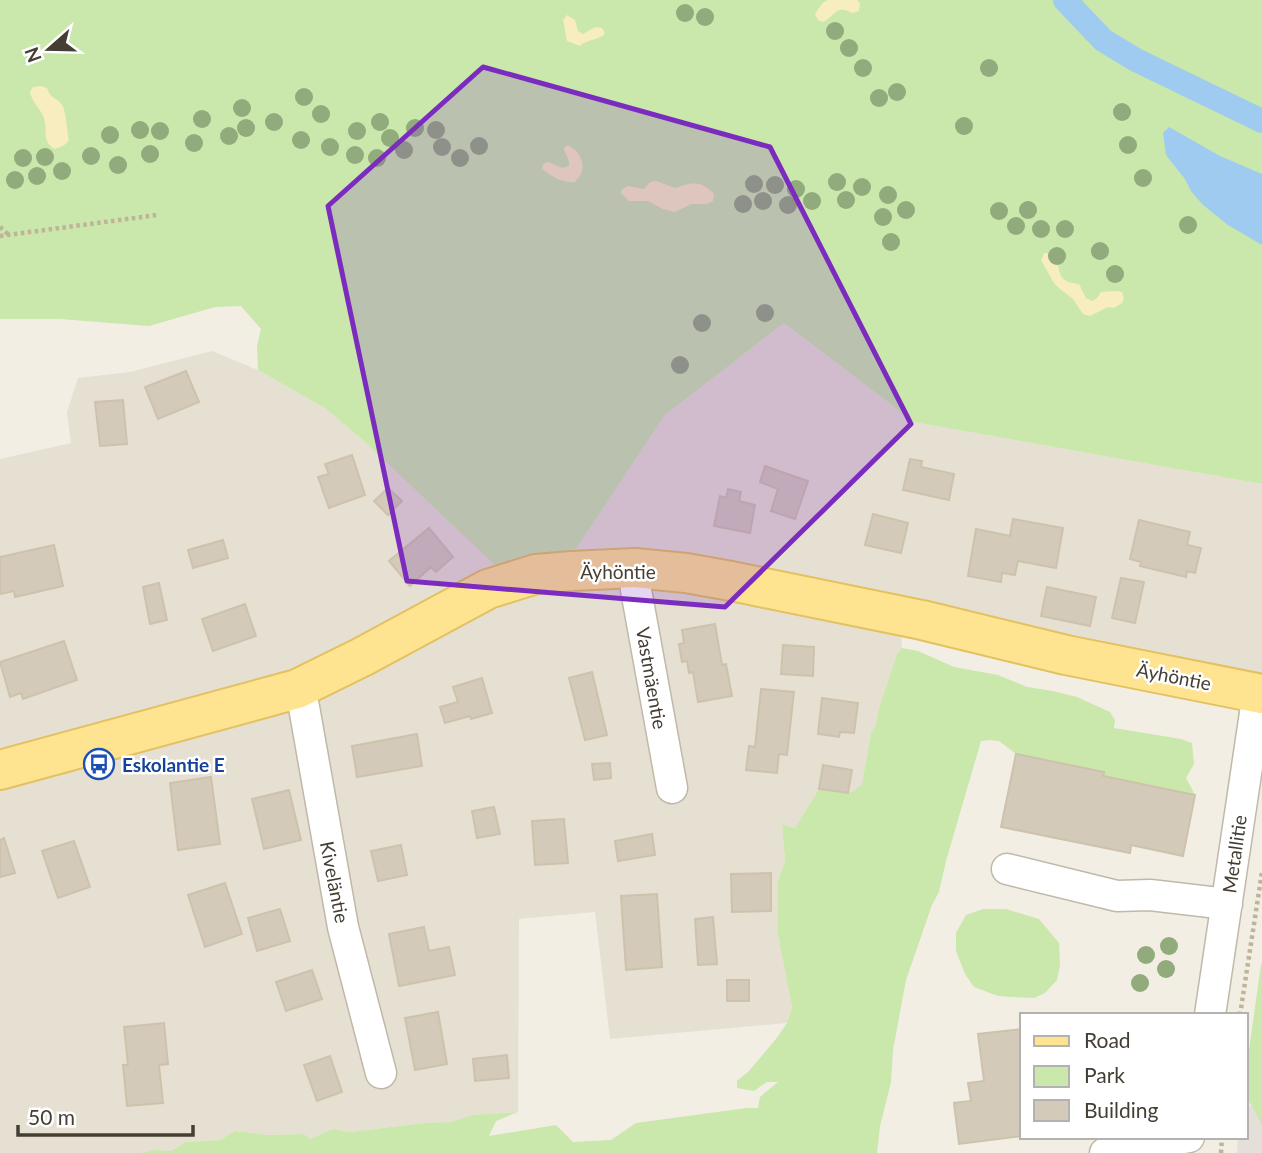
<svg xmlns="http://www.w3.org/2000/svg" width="1262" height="1153" viewBox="0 0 1262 1153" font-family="Lato,sans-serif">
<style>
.residential{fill:#e6e0d2}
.industrial{fill:#e4dfd9}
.green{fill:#cae7ac}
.sand{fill:#f7edbe}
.water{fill:#9fcbf0}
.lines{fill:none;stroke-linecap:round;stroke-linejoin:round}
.canal{stroke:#9fcbf0;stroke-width:24}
.building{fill:#d3cab9;stroke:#cec2ac;stroke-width:2}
.minor-casing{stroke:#c0b9a9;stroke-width:33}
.major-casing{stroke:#e3c161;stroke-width:42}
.path{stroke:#bfb398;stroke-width:4.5;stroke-dasharray:3.5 3.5;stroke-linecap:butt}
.minor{stroke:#fff;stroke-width:30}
.major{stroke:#fee391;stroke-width:38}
.tree{fill:#91ab7d}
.marked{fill:#7b2cbf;fill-opacity:0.2;stroke:#7b2cbf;stroke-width:5;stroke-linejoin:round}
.labels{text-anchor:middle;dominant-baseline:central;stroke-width:5;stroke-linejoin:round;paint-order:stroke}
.street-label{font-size:19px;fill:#443e34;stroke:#fff}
.transit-label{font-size:19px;font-weight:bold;fill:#164399;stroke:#fff;text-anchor:start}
</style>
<rect width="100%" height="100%" fill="#f2eee4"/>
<path class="residential" d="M784,323L914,422L1262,484V683L898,599L902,648L897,654L878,711L876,725L871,733L862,784L855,790L848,793L819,789L795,828L782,826L785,861L778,881V935L792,1007L787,1023L610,1039L595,912L519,919L518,1112L472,1115L451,1122L424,1123L350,1132L333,1129L310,1139L304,1134L269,1135L235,1131L220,1140L186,1142L171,1151L154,1150L141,1153H0V459L71,443L67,412L78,378L130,372L212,351L258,370L325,408L366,443L512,562L541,554L576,549L665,415Z"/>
<path class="industrial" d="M1262,1103V1153H1237L1238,1137H1246V1107Z"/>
<path class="green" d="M0,0H1262V484L914,422L784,323L665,415L576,549C549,553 523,557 498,568L366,443L325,408L258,370L257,346L261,329L241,306L215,307L149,326L60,319H0Z
M902,648L918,651L954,667L998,675L1027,687L1053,691L1077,697L1110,712L1115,720L1114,728L1181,739L1192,743L1194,764L1186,778L1195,795L1103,776V772L1016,754L999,741L990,740L981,741L946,861L939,892L932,905L906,980L893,1050L891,1082L880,1126L877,1153H141L154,1150L171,1151L186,1142L220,1140L235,1131L269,1135L304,1134L310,1139L333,1129L350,1132L424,1123L451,1122L472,1115L518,1112L496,1121L489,1136L556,1125L573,1142L611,1140L636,1123L747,1108H758L760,1097L778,1082H767L754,1091L737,1088V1081L748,1072L776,1039L787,1023L792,1007L778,935V881L785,861L782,825L795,828L819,789L848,793L855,790L862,784L871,733L876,725L878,711L897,654Z
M983,909H1006L1039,919L1059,943L1060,965L1057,980L1045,993L1034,998L1012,997L998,996L974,987L965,974L956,951V933L966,915Z
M1261,964H1262V1125L1252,1106L1246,1099V1072Z"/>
<path class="sand" d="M828,0H857L860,3L859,11L852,13C836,4 835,16 823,22L818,20L815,14C818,9 822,2 828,0Z
M567,15L575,20L578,31L583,34L595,27L602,28L605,34C597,41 587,39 580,46L567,41L563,20Z
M41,86L47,88C51,100 57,97 62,105C66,110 67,131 69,140C65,146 61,147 54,149C41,139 48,131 44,118C41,110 35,105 32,98C29,92 30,92 33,87Z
M568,145C577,150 585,160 582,171C581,175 578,178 575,182C564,184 551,176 542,169L543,164L548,162L562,168L569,166C570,158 565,155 564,148Z
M656,181L675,188C692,183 700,179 714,194L713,201L707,204H692L674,212L663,209L648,201H629L621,193L622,189L628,186L644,189L650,182Z
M1044,253L1054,254C1062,271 1055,282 1079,284L1086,298L1092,301L1097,298L1101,292L1116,291L1122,292L1124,298L1122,303L1114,308L1108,307L1090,316L1083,314L1073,299L1060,289L1054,283L1041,260Z"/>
<path class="water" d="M1169,127L1220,156L1262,174V245L1228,225L1203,205L1191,191L1185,179L1166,155L1163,133Z"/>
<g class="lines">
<path class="canal" d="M1065,0L1103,40L1136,60L1262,121"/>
</g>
<path class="building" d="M186,371L199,402L158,419L145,387Z
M123,400L127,444L100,446L95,402Z
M352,455L365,495L329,508L318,477L329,474L325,464Z
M910,459L922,461L921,467L954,474L949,500L903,490Z
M765,466L808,481L795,519L771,511L778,489L760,482Z
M388,488L402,501L388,515L374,501Z
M728,489L741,492L739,501L755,505L750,533L714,526L720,496L726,498Z
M873,514L908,523L901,553L865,545Z
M1013,519L1063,528L1056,568L1018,561L1015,575L1002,573L1001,582L968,576L976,529L1010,536Z
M1139,520L1190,532L1187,545L1201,548L1195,573L1187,571L1186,577L1140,566L1141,562L1130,559Z
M429,528L453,557L436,572L431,567L410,586L389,561Z
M223,540L228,558L193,568L188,550Z
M54,545L63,586L15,597L14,591L0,594V557Z
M1121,578L1144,582L1135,623L1112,618Z
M159,583L167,620L150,624L143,587Z
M1047,587L1096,597L1090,626L1041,616Z
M245,604L256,636L213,651L202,619Z
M715,624L722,665L726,664L732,696L698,702L693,672L689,673L687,661L682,662L679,644L684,643L682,630Z
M64,641L77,680L23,699L21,693L10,697L0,662Z
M783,645L814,647L813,676L781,674Z
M592,672L607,735L585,740L569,678Z
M482,678L492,713L471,719L470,716L445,723L440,707L458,702L453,687Z
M761,689L794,692L787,755L779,754L777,773L746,770L749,746L755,747Z
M822,698L858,703L854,733L840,732L839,737L818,734Z
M417,734L422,766L357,777L352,746Z
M1016,754L1104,772L1103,776L1195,795L1183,856L1131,845L1130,853L1001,827Z
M610,763L611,778L594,780L592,764Z
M823,765L852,770L848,793L819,789Z
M211,777L220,844L178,850L170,783Z
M289,790L301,840L264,849L252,799Z
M494,807L500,834L477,838L472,811Z
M564,819L568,863L535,865L532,821Z
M652,834L655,855L618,861L615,841Z
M4,838L15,873L0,877V840Z
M74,841L90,887L58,898L42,851Z
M401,845L407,875L378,881L371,851Z
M771,873V911L732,912L731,874Z
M225,883L242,934L205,947L188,895Z
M657,894L662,967L626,970L621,896Z
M280,909L290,941L257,951L248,918Z
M713,917L717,964L698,965L695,919Z
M424,927L429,951L449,947L455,975L399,986L389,934Z
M312,970L322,999L286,1011L276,982Z
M727,980H749V1001H727Z
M438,1012L447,1064L415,1070L405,1018Z
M164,1023L168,1064L159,1065L163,1103L127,1106L123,1065H128L124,1027Z
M1022,1029V1136L959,1144L954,1103L971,1101L968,1083L984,1081L978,1034Z
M507,1055L509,1078L475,1081L473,1059Z
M330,1056L342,1092L317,1101L304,1065Z"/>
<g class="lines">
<g class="minor-casing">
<path id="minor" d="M635,568L636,590L672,788
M297,689L304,707L343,927L381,1073
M1007,869L1117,896L1150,895L1227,904
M1210,1015L1258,693
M1105,1153L1189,1137"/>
</g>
<g class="major-casing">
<path id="major" d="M0,770L297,689L362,657L488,589L536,574L572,571L635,568L686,573L731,581L922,620L1066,655L1262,694"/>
</g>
<path class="path" d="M0,227L9,235
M0,236L157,215
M1240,1015L1262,872
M1221,1153L1222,1137"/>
<use href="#minor" class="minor"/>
<use href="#major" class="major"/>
</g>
<g class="tree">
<circle cx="685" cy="13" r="9"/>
<circle cx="705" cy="17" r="9"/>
<circle cx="835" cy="31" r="9"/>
<circle cx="849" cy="48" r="9"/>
<circle cx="863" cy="68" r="9"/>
<circle cx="989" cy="68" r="9"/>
<circle cx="897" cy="92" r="9"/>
<circle cx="304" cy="97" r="9"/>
<circle cx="879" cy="98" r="9"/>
<circle cx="242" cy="108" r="9"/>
<circle cx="1122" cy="112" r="9"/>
<circle cx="321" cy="114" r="9"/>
<circle cx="202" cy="119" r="9"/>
<circle cx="274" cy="122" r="9"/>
<circle cx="380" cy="122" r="9"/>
<circle cx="964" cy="126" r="9"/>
<circle cx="246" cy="128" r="9"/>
<circle cx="415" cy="128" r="9"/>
<circle cx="140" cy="130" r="9"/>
<circle cx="436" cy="130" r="9"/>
<circle cx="160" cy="131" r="9"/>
<circle cx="357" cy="131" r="9"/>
<circle cx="110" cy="135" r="9"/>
<circle cx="229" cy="136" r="9"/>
<circle cx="390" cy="138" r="9"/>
<circle cx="301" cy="140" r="9"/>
<circle cx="194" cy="143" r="9"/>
<circle cx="1128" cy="145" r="9"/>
<circle cx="479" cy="146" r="9"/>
<circle cx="330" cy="147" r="9"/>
<circle cx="442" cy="147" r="9"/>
<circle cx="404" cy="150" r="9"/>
<circle cx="150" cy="154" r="9"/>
<circle cx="355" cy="155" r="9"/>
<circle cx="91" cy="156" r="9"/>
<circle cx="45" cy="157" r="9"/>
<circle cx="23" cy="158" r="9"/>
<circle cx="377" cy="158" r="9"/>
<circle cx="460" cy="158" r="9"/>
<circle cx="118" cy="165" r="9"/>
<circle cx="62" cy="171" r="9"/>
<circle cx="37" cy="176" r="9"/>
<circle cx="1143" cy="178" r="9"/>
<circle cx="15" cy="180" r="9"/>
<circle cx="837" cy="182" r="9"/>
<circle cx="754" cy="184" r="9"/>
<circle cx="775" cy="185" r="9"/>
<circle cx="862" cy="187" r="9"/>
<circle cx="796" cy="189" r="9"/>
<circle cx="888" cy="195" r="9"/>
<circle cx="846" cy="200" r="9"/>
<circle cx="763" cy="201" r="9"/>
<circle cx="812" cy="201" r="9"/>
<circle cx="743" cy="204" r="9"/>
<circle cx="788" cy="205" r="9"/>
<circle cx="906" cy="210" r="9"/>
<circle cx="1028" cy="210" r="9"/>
<circle cx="999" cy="211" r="9"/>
<circle cx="883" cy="217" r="9"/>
<circle cx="1188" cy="225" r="9"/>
<circle cx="1016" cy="226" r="9"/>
<circle cx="1041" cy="229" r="9"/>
<circle cx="1065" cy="229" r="9"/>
<circle cx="891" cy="242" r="9"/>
<circle cx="1100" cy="251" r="9"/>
<circle cx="1057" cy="256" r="9"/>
<circle cx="1115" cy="274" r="9"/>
<circle cx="765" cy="313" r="9"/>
<circle cx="702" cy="323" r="9"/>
<circle cx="680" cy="365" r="9"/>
<circle cx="1169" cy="946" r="9"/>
<circle cx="1146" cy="955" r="9"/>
<circle cx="1166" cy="969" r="9"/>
<circle cx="1140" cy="983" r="9"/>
</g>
<path class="marked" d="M483,67L770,147L911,424L725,607L407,581L328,206Z"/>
<defs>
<g id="bus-ring" transform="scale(1.575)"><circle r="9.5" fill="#fff" stroke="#1a4fb4" stroke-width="1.5"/><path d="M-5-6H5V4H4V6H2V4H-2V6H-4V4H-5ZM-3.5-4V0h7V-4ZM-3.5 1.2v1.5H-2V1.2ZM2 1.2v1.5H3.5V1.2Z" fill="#1a4fb4"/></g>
</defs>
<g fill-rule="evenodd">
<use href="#bus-ring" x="99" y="764"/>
</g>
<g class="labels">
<g class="street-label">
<text x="618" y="571">Äyhöntie</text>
<text transform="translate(1174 676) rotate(11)">Äyhöntie</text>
<text transform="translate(652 678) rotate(80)">Vastmäentie</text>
<text transform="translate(1234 854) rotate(-82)">Metallitie</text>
<text transform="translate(335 882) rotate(79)">Kiveläntie</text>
</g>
<g class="transit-label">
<text x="122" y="764">Eskolantie E</text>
</g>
</g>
<rect x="1020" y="1013" width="228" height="126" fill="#ffffff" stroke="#b4b2ae" stroke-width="2"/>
<rect x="1034" y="1036" width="35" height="10" fill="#fee391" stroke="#b4b2ae" stroke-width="2"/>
<text x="1084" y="1048" font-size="21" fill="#443e34">Road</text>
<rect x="1034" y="1066" width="35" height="21" fill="#cae7ac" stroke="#b4b2ae" stroke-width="2"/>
<text x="1084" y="1083" font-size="21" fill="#443e34">Park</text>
<rect x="1034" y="1100" width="35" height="21" fill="#d3cab9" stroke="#b4b2ae" stroke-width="2"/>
<text x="1084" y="1118" font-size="21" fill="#443e34">Building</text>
<g transform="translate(49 49) rotate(250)" stroke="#ffffff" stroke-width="5" paint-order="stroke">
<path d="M0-5L12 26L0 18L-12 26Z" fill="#443e34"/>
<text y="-10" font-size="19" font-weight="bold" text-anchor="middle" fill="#443e34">N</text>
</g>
<path d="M18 1125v10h175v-10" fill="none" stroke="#443e34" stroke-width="3.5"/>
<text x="28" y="1125" font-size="21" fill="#443e34" stroke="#ffffff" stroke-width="5" paint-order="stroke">50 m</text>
</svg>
